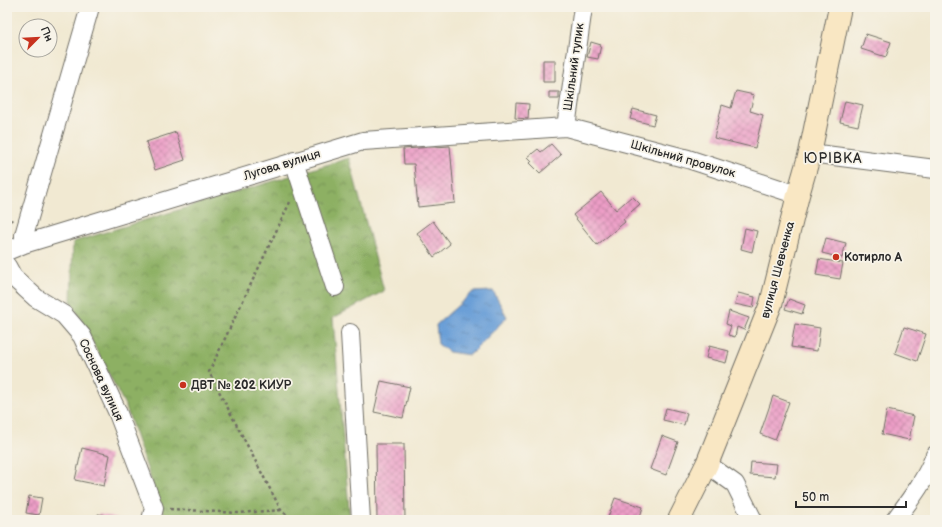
<svg xmlns="http://www.w3.org/2000/svg" width="942" height="527" viewBox="0 0 942 527" font-family="'Balsamiq Sans',sans-serif">
<style>
.forest{fill:url(#forest-crowns);stroke:#5c6e47}
.water{fill:url(#water-ripples);stroke:#4b6581}
.building{fill:url(#building-cross-hatch)}
.lines{fill:none;stroke-linecap:round;stroke-linejoin:round}
.street-casing{stroke:#706e65;stroke-width:20}
.secondary-casing{stroke:#706e65;stroke-width:24}
.path{stroke:#706e65;stroke-width:2.5;stroke-dasharray:3 3;stroke-linecap:butt}
.street{stroke:#fff;stroke-width:18}
.secondary{stroke:#f9e7c3;stroke-width:22}
.poi-dot{fill:#c8321e;stroke:#f7f3e8;stroke-width:1.5}
.labels{text-anchor:middle;dominant-baseline:central;stroke-width:3.5;stroke-linejoin:round;paint-order:stroke}
.street-label{font-size:12px;fill:#2b2b2b;stroke:#f7f3e8}
.poi-label{font-size:12px;font-weight:bold;fill:#2b2b2b;stroke:#f7f3e8;text-anchor:start}
.quarter-label{font-size:14px;letter-spacing:1px;fill:#2b2b2b;stroke:#f7f3e8}
</style>
<defs>
<pattern id="forest-crowns" width="20" height="18" patternUnits="userSpaceOnUse"><rect width="20" height="18" fill="#8db063"/><path d="M2 6a3 3 0 1 1 6 0M12 15a3 3 0 1 1 6 0" fill="none" stroke="#738f52"/></pattern>
<pattern id="water-ripples" width="26" height="14" patternUnits="userSpaceOnUse"><rect width="26" height="14" fill="#6b9fd7"/><path d="M2 4q2-2 4 0t4 0M15 11q2-2 4 0t4 0" fill="none" stroke="#5882af"/></pattern>
<pattern id="building-cross-hatch" width="8" height="8" patternUnits="userSpaceOnUse"><rect width="8" height="8" fill="#ec9dc6"/><path d="M0 0l8 8M0 8l8-8" fill="none" stroke="#bf80a1"/></pattern>
</defs>
<rect width="100%" height="100%" fill="#f7f3e8"/>
<filter id="ink" filterUnits="userSpaceOnUse"><feTurbulence type="fractalNoise" baseFrequency=".025" numOctaves="2"/><feDisplacementMap in="SourceGraphic" scale="8" xChannelSelector="R" yChannelSelector="G"/><feConvolveMatrix kernelMatrix="1 2 1 2 8 2 1 2 1" color-interpolation-filters="sRGB"/></filter>
<filter id="wash" filterUnits="userSpaceOnUse"><feTurbulence type="fractalNoise" baseFrequency=".012" numOctaves="4" result="noise"/><feDisplacementMap in="SourceGraphic" scale="16" xChannelSelector="R" yChannelSelector="G"/><feGaussianBlur stdDeviation="0.9" result="paint"/><feColorMatrix in="noise" values="0 0 0 0 0 0 0 0 0 0 0 0 0 0 0 0 0 1.4 0 .05"/><feComposite in="paint" operator="in"/></filter>
<g filter="url(#wash)">
<rect width="100%" height="100%" fill="#f1e9d2"/>
<path class="forest" d="M349,158L384,291L333,318L350,520H170L161,509L126,407L71,301L73,242Z"/>
<path class="water" d="M493,291L507,317L470,355L449,352L438,344L436,325L473,292Z"/>
<g id="blocks">
<path class="building" d="M866,34L891,42L886,57L861,49Z
M591,42L601,45L598,59L587,57Z
M543,60H555V82H543Z
M736,91L754,95L750,111L763,115L755,148L714,138L722,105L731,108Z
M549,92H559V99H549Z
M845,101L863,105L858,126L840,122Z
M516,103L529,104L528,119L515,118Z
M633,109L656,115L653,125L630,119Z
M176,132L185,160L155,170L146,142Z
M551,144L561,155L540,173L530,163L532,161L528,157L538,149L541,152Z
M450,146L455,203L418,207L414,164H404L403,149Z
M601,192L616,210L632,196L640,204L623,219L625,222L597,245L573,215Z
M433,221L450,244L434,257L417,233Z
M745,228L757,231L752,252L741,249Z
M826,238L846,243L842,258L822,253Z
M819,259L843,263L840,279L816,275Z
M738,293L755,297L753,308L735,304Z
M789,299L805,305L802,314L785,309Z
M729,311L749,318L744,330L737,327L735,337L728,335L731,326L726,324Z
M795,324L820,328L817,351L791,347Z
M904,327L926,334L917,361L895,353Z
M709,346L729,351L726,363L706,358Z
M381,381L410,387L403,418L374,412Z
M773,396L789,402L775,440L760,434Z
M666,408L687,413L684,425L663,420Z
M887,410L914,416L909,440L882,434Z
M662,436L678,442L666,475L650,469Z
M376,444H404L405,520H377Z
M82,448L110,455L104,486L75,480Z
M751,462L777,464L775,477L750,475Z
M29,496L42,498L39,515L26,513Z
M615,498L643,507L639,520H607Z
M98,514L121,519V520H97Z"/>
</g>
</g>
<g filter="url(#ink)">
<use href="#blocks" fill-opacity="0" stroke="#706e65" stroke-width="1"/>
<g class="lines">
<g class="street-casing">
<path id="street" d="M566,127L583,7
M810,153L935,169
M294,161L335,287
M24,244V235L90,7
M7,251L24,244L363,141L566,127L688,159L798,195
M7,266L13,277L36,298L64,315L82,336L117,411L154,508L151,520
M350,333L361,520
M707,464L735,484L753,520
M895,520C910,500 927,478 935,455"/>
</g>
<g class="secondary-casing">
<path id="secondary" d="M679,520L707,464L771,304L798,195L810,153L840,7"/>
</g>
<path class="path" d="M290,202L209,372L281,510L293,520
M7,215L12,221
M170,509L238,513L281,510"/>
<use href="#street" class="street"/>
<use href="#secondary" class="secondary"/>
</g>
</g>
<g class="poi-dot">
<circle cx="836" cy="257" r="4"/>
<circle cx="183" cy="385" r="4"/>
</g>
<g class="labels">
<g class="street-label">
<text transform="translate(574 67) rotate(-82)">Шкільний тупик</text>
<text transform="translate(683 159) rotate(16)">Шкільний провулок</text>
<text transform="translate(282 165) rotate(-17)">Лугова вулиця</text>
<text transform="translate(778 270) rotate(-75)">вулиця Шевченка</text>
<text transform="translate(101 380) rotate(65)">Соснова вулиця</text>
</g>
<g class="poi-label">
<text x="844" y="257">Котирло А</text>
<text x="191" y="385">ДВТ № 202 КИУР</text>
</g>
<g class="quarter-label">
<text x="833" y="158">ЮРІВКА</text>
</g>
</g>
<rect width="942" height="527" fill="none" stroke="#f7f3e8" stroke-width="24"/>
<g transform="translate(38 38) rotate(66)"><circle r="19" fill="#f7f3e8" stroke="#a5a39c"/>
<path d="M0-3L7 15L0 10L-7 15Z" fill="#c8321e"/>
<text y="-6" font-size="11" font-weight="bold" text-anchor="middle" fill="#2b2b2b">Пн</text>
</g>
<path d="M796 501v6h110v-6" fill="none" stroke="#2b2b2b" stroke-width="2"/>
<text x="802" y="501" font-size="12" fill="#2b2b2b" stroke="#f7f3e8" stroke-width="3" paint-order="stroke">50 m</text>
</svg>
